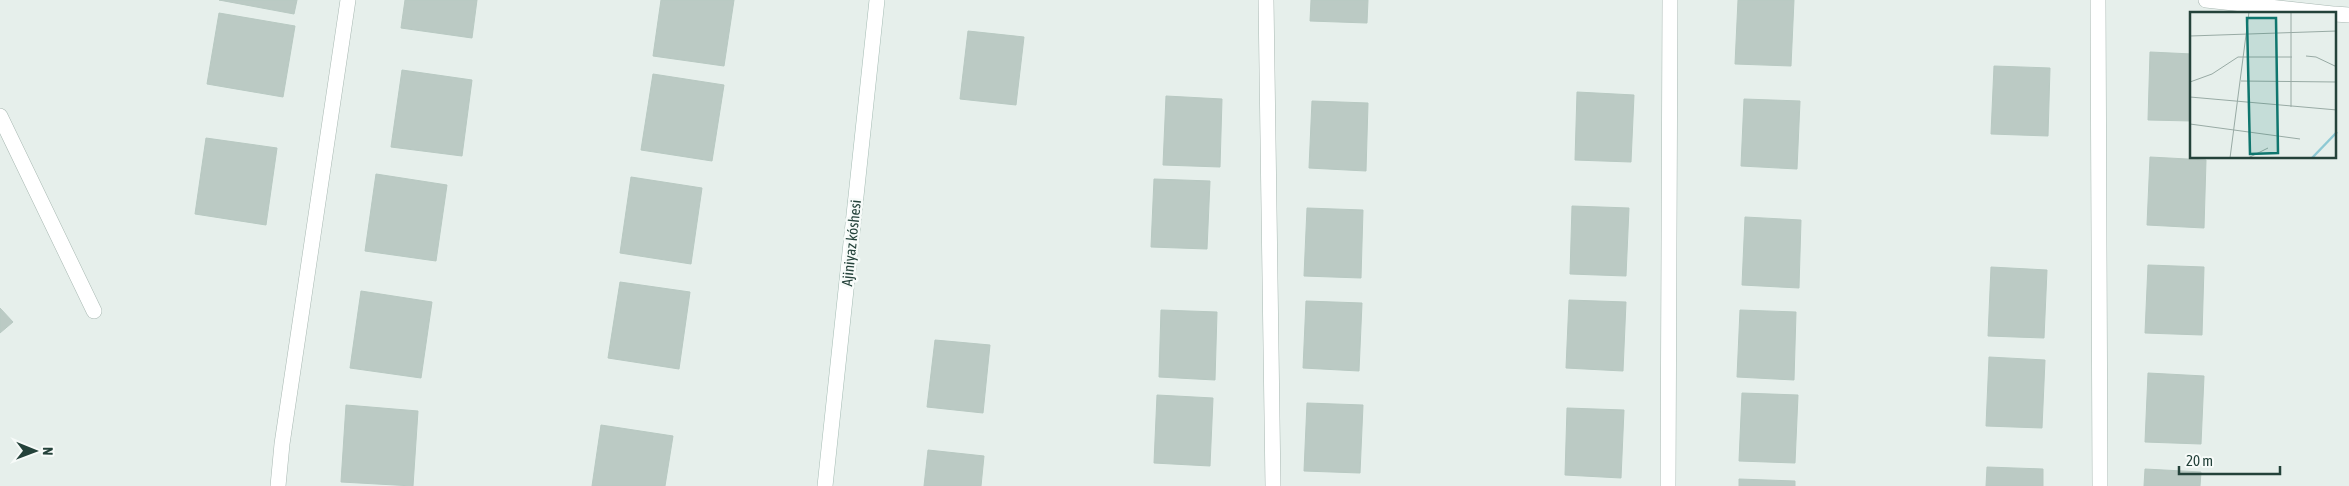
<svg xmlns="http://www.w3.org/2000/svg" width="2349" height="486" viewBox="0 0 2349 486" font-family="'Asap Condensed',sans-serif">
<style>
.building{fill:#bbcac4;stroke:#b8c9c2}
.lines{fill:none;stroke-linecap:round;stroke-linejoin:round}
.street-casing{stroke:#a8b8b2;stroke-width:16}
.secondary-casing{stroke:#a4bbb3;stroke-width:16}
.street{stroke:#fff;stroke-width:15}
.secondary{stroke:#fff;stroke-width:15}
.labels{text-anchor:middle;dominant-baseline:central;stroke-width:5;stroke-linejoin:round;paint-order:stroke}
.street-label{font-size:15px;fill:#24423a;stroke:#f7fbf9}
.inset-river{fill:none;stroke:#8ec9d4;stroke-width:2.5}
.inset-road{fill:none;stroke:#98aaa4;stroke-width:1}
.view{fill:#0f766e;fill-opacity:0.15;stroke:#0f766e;stroke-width:2.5}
.inset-edge{fill:none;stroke:#24423a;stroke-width:2.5}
</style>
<rect width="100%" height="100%" fill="#e6efeb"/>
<path class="building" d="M219,0H297L294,14Z
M405,0H477L472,38L401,28Z
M661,0H734L724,66L653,56Z
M1311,0H1368L1367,23L1310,21Z
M1738,0H1794L1791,66L1735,64Z
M219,13L295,26L283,97L207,84Z
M968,31L1024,37L1016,105L960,99Z
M2150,52L2192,54V121L2148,120Z
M1994,66L2050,68L2048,136L1991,134Z
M402,70L472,80L462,156L391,147Z
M653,74L724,85L712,161L641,150Z
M1577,92L1634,95L1631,162L1575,160Z
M1166,96L1222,99L1220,167L1163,165Z
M1744,99L1800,101L1797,169L1741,166Z
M1312,101L1368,103L1366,171L1309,168Z
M206,138L277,148L266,225L195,214Z
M2150,157L2206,160L2204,228L2147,225Z
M376,174L447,185L436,261L365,251Z
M631,177L702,188L691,264L620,253Z
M1154,179L1210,181L1207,249L1151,247Z
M1572,206L1629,208L1626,276L1570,274Z
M1307,208L1363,210L1361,278L1304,276Z
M1745,217L1801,220L1799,288L1742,285Z
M2148,265L2204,267L2202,335L2145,333Z
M1991,267L2047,270L2044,338L1988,336Z
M620,282L690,292L679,369L608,358Z
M361,291L432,302L421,378L350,368Z
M1569,300L1626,302L1623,371L1566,368Z
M1306,301L1362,303L1359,371L1303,368Z
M0,308L13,322L0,333Z
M1161,310L1217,312L1215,380L1159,377Z
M1740,310L1796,312L1794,380L1737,377Z
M935,340L990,345L983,413L927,407Z
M1989,357L2045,360L2042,428L1986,426Z
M2148,373L2204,376L2201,444L2145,442Z
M1742,393L1798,395L1795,463L1739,461Z
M1157,395L1213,398L1210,466L1154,463Z
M1307,403L1363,405L1360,473L1304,471Z
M346,405L418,411L413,486L341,482Z
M1567,408L1624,410L1621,478L1565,475Z
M601,425L673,436L665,486H592Z
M928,450L984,456L981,486H924Z
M1987,467L2043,469V486H1986Z
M2145,469L2201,472L2200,486H2144Z
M1739,479L1795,481V486H1739Z"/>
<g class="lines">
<g class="street-casing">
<path id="street" d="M1266,0L1273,486
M2098,0L2100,486
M2206,0L2333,14
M2335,14L2349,15
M0,116L94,311
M278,486L282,444L348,0
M1668,486L1670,0"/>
</g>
<g class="secondary-casing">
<path id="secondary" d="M825,486L877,0"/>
</g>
<use href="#street" class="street"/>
<use href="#secondary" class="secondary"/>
</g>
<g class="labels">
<g class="street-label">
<text transform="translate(851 243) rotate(-84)">Ajiniyaz kóshesi</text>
</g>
</g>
<g transform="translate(2190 12)">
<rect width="146" height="146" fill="#e6efeb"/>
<path class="inset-river" d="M122,146L147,120"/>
<path class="inset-road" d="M101,0V95M0,24L147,19M116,44L126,45L147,55M51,69L147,70M0,70L22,62L48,45H102M0,85L147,98M0,112L110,127M40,146L59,0M58,146L78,136"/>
<path class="view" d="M57,6H86L88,141L60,142Z"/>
<rect width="146" height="146" class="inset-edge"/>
</g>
<g transform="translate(35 451) rotate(91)" stroke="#f7fbf9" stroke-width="4" paint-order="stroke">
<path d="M0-4L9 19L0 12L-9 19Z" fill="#24423a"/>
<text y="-8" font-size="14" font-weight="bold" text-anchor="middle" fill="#24423a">N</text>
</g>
<path d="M2179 466v8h101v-8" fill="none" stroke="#24423a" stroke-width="2.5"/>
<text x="2186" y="466" font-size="15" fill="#24423a" stroke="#f7fbf9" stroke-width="4" paint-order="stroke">20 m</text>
</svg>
